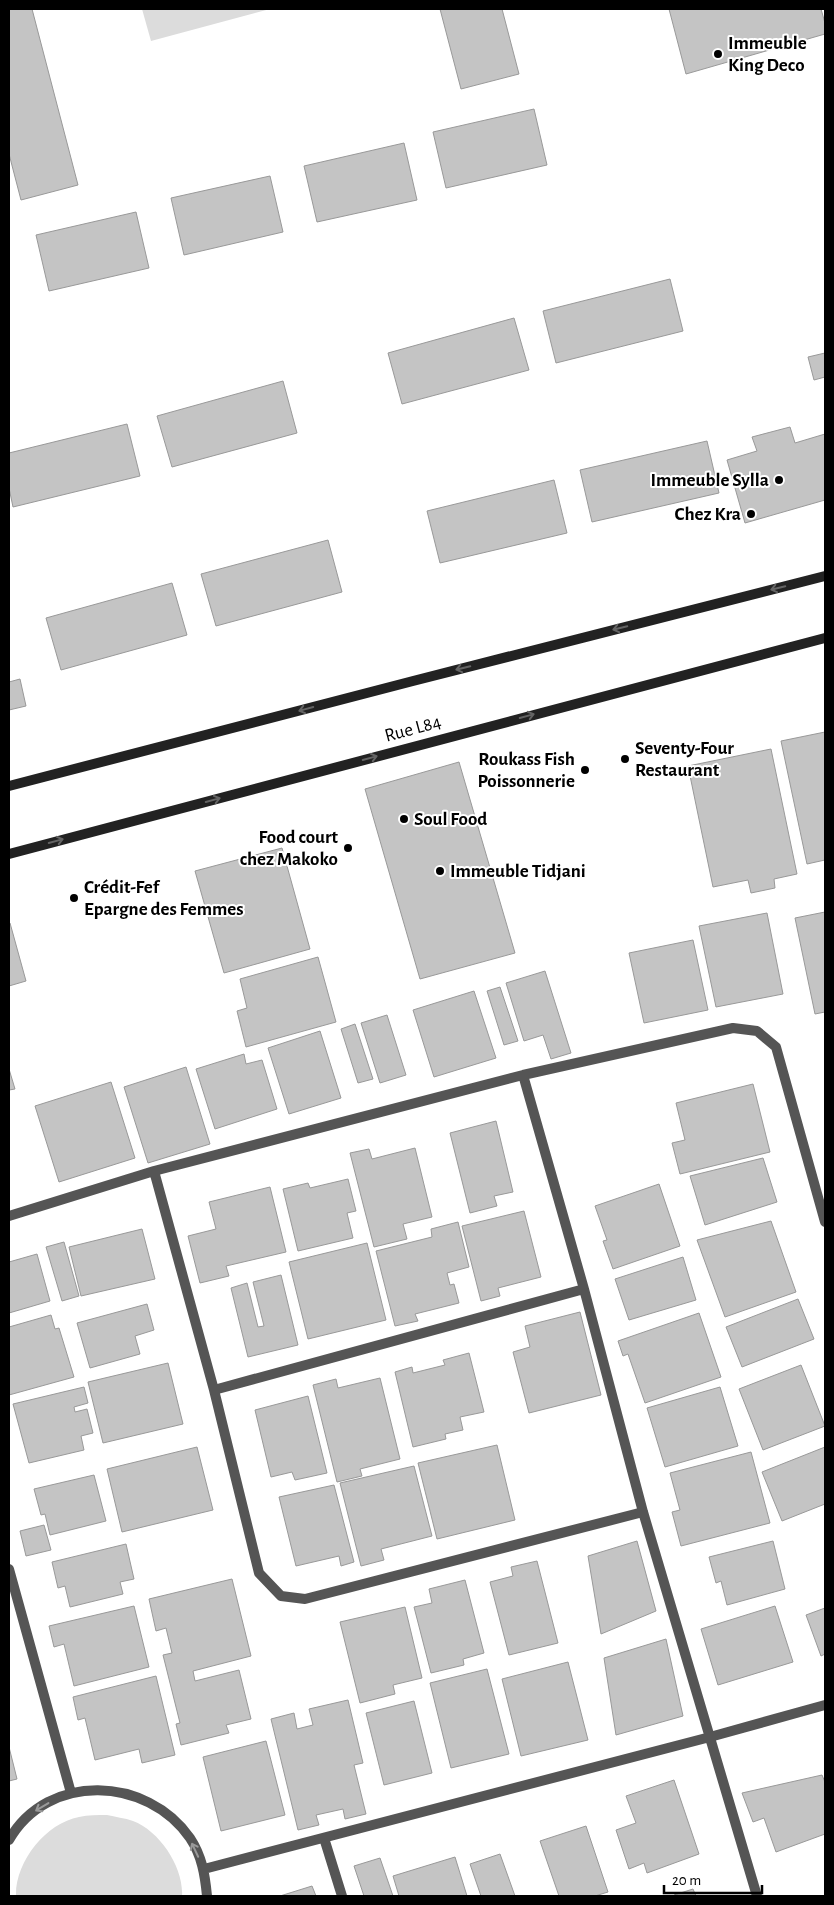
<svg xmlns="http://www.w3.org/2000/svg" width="834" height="1905" viewBox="0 0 834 1905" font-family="'Alegreya Sans',sans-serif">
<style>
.green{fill:#dcdcdc}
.building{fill:#c4c4c4;stroke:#999}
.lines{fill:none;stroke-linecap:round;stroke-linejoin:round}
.street{stroke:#555;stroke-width:10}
.secondary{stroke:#222;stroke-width:10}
.oneway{stroke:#646464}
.oneway2{stroke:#999}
.poi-dot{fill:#000;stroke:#fff;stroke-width:2}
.labels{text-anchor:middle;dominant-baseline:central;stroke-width:4;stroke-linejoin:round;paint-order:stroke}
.poi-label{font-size:19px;font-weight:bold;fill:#000;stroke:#fff;text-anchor:start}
.street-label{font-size:19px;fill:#000;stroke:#fff}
</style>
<rect width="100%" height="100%" fill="#fff"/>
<path class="green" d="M142,9H270L151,41Z
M107,1815C115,1817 125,1818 133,1821C160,1831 184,1868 182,1896H16C15,1862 46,1823 79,1817C88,1815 98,1815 107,1815Z"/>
<path class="building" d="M9,9H32L78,185L21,200L9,154Z
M440,9H502L519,74L461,89Z
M669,9H821L825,23V34L686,74Z
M534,109L547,165L446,188L433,132Z
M404,143L417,200L317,222L304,166Z
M270,176L283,232L184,255L171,198Z
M136,212L149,268L49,291L36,235Z
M670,279L683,331L556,363L543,311Z
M514,318L529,370L402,404L388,353Z
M825,353V377L814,380L808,357Z
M283,381L297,433L172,467L157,416Z
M127,424L140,476L13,507L9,488V453Z
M790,427L795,443L825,434V500L745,523L727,460L757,451L752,437Z
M707,441L719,493L592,522L580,470Z
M554,480L567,533L440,563L427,511Z
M328,540L342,592L216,626L201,574Z
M172,583L187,635L61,670L46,618Z
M20,679L26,706L9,710V682Z
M825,732V860L807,864L781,741Z
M771,749L797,874L774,879L775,888L751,893L748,880L713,887L688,766Z
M459,762L515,953L420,979L365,789Z
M282,848L310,949L224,973L195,871Z
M825,912V1012L815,1014L795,918Z
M767,913L783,994L716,1007L699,926Z
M9,923H10L26,981L9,986Z
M693,940L708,1010L644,1023L629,953Z
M318,957L336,1022L246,1047L237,1011L247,1008L240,979Z
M545,971L571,1053L551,1059L543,1035L524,1041L506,983Z
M500,987L518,1041L504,1045L487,991Z
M474,991L496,1058L434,1077L413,1010Z
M387,1015L406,1075L380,1083L361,1023Z
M355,1024L373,1079L358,1083L341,1029Z
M320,1031L341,1098L289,1114L268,1048Z
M244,1054L246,1064L262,1060L277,1109L215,1129L196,1069Z
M186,1067L210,1144L148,1163L124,1087Z
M9,1069L15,1089L9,1090Z
M111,1082L135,1158L59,1182L35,1106Z
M753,1084L770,1152L680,1174L672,1143L685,1140L676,1103Z
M496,1121L513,1192L494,1196L497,1206L470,1213L450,1133Z
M415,1148L432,1217L403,1224L407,1239L374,1247L350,1153L369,1149L372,1159Z
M763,1158L777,1202L705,1225L690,1176Z
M348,1179L356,1211L347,1213L353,1238L298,1251L283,1189L308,1183L310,1188Z
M659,1184L680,1246L613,1269L603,1241L607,1240L595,1206Z
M270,1187L286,1252L226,1266L229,1276L200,1283L188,1236L216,1229L209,1202Z
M524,1211L541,1277L498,1288L500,1296L481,1301L462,1226Z
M771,1221L796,1292L725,1317L697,1240Z
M458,1222L469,1267L447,1273L450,1285L454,1284L459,1303L415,1314L418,1321L395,1326L376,1251L432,1237L431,1229Z
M142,1229L155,1279L81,1296L69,1247Z
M64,1242L79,1296L62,1301L46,1247Z
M367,1243L386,1320L308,1339L289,1262Z
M37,1254L50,1301L9,1313V1262Z
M683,1257L696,1300L629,1320L615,1279Z
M281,1275L298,1345L248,1357L231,1288L247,1283L258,1327L264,1326L253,1282Z
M798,1299L814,1339L742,1367L726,1327Z
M147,1304L154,1330L135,1336L140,1354L90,1368L77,1323Z
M580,1312L601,1395L529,1413L513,1352L530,1347L525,1326Z
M699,1313L721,1377L645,1403L628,1354L623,1356L618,1341Z
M51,1315L55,1329L59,1328L74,1377L9,1395V1327Z
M469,1353L484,1412L460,1417L463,1430L445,1434L446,1439L413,1447L395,1372L412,1367L413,1373L445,1365L443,1360Z
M168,1363L183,1424L103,1443L88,1382Z
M801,1365L825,1426L763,1450L739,1389Z
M380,1378L400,1459L360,1469L362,1476L337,1482L313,1385L336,1379L338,1388Z
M84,1387L88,1403L74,1407L75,1412L87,1409L93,1433L81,1436L84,1450L29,1463L13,1404Z
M720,1387L738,1446L665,1467L647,1408Z
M308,1396L327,1473L295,1480L292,1472L271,1477L255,1410Z
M497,1445L515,1520L437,1539L418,1463Z
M197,1447L213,1510L122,1532L107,1469Z
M825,1447V1504L782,1521L762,1472Z
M751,1452L770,1523L681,1546L672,1512L680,1510L670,1473Z
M414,1466L432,1536L381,1549L384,1560L361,1566L340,1483Z
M94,1475L106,1521L50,1535L45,1514L41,1515L34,1489Z
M334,1485L354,1562L341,1566L339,1556L296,1566L279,1497Z
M44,1525L51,1550L26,1556L20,1531Z
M637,1541L656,1611L601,1634L588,1556Z
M773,1541L785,1589L727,1605L721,1581L716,1583L709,1557Z
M126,1544L134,1579L120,1582L123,1594L70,1607L65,1586L58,1588L52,1562Z
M537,1561L558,1643L509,1655L490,1582L513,1576L511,1567Z
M232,1579L251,1656L193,1671L195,1681L239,1670L251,1719L226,1725L229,1733L181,1745L176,1724L180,1723L163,1655L172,1653L166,1628L156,1631L149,1599Z
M465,1580L484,1653L463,1659L464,1665L431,1673L414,1607L432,1603L429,1589Z
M134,1606L149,1667L74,1686L64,1644L54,1647L49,1626Z
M775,1606L793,1662L718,1685L701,1629Z
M405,1607L422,1678L393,1685L395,1694L360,1703L340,1622Z
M825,1608V1654L821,1656L806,1615Z
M666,1639L683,1716L616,1735L604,1658Z
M568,1662L588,1740L521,1756L502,1679Z
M487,1669L509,1754L451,1768L430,1683Z
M156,1676L175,1755L142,1763L139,1749L95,1760L85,1718L78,1720L73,1697Z
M348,1700L363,1763L354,1765L366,1814L345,1819L343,1809L316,1815L319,1825L298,1830L271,1719L294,1713L297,1729L313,1725L309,1709Z
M414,1701L432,1773L384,1785L366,1713Z
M266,1741L285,1815L221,1831L203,1757Z
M9,1747L17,1779L9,1781Z
M822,1775L825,1782V1834L776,1852L764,1818L753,1822L742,1793Z
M674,1780L699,1854L647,1873L644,1863L629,1869L616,1830L636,1823L626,1796Z
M586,1826L608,1892L595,1896H559L540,1841Z
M500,1854L515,1896H481L470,1864Z
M455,1857L467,1896H399L393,1876Z
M380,1858L393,1896H364L354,1866Z
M312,1886L316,1896H280Z
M693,1889L696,1896H675L674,1895Z"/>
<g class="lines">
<path class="street" d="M523,1075L584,1289L643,1512L757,1896
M154,1171L214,1390L259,1573L281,1596L305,1599L643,1512
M9,1216L154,1171L523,1075L733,1028L757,1031L776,1047L825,1222
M214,1390L584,1289
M9,1569L71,1793
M324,1838L342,1896
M9,1840C48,1772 147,1776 190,1838C202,1856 205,1875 207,1896
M204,1869L710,1737L825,1705"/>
<path class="secondary" d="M9,786L413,681L825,576
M9,854L825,638"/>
</g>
<defs><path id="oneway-shaft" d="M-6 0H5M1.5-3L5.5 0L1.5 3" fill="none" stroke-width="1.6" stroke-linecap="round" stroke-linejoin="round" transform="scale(1.25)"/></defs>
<g class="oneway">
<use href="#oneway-shaft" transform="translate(778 588) rotate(166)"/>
<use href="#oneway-shaft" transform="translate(620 628) rotate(166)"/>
<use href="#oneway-shaft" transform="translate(463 668) rotate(166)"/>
<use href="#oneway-shaft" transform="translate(306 709) rotate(165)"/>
<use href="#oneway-shaft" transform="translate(527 716) rotate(-15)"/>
<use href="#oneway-shaft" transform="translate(370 758) rotate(-15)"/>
<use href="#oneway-shaft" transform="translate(213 800) rotate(-15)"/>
<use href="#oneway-shaft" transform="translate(56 841) rotate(-15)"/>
</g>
<g class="oneway2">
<use href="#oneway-shaft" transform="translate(42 1807) rotate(149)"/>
<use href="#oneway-shaft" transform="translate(195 1850) rotate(-115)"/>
</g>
<g class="poi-dot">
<circle cx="718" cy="54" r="5"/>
<circle cx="779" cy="480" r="5"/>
<circle cx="751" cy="514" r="5"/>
<circle cx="625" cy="759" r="5"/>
<circle cx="585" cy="770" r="5"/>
<circle cx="404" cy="819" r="5"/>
<circle cx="348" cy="848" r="5"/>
<circle cx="440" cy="871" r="5"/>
<circle cx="74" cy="898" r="5"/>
</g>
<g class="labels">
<g class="poi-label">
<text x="728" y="43">Immeuble<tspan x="728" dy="22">King Deco</tspan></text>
<text x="769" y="480" text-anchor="end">Immeuble Sylla</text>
<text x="741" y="514" text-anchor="end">Chez Kra</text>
<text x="635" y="748">Seventy-Four<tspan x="635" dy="22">Restaurant</tspan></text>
<text x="575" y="759" text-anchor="end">Roukass Fish<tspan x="575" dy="22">Poissonnerie</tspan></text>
<text x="414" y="819">Soul Food</text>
<text x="338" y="837" text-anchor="end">Food court<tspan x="338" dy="22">chez Makoko</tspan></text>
<text x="450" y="871">Immeuble Tidjani</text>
<text x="84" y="887">Crédit-Fef<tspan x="84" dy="22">Epargne des Femmes</tspan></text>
</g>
<g class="street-label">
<text transform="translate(413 729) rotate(-15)">Rue L84</text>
</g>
</g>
<rect width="834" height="1905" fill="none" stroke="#000000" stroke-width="20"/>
<path d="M664 1885v8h98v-8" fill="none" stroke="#000000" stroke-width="2.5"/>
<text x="672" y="1885" font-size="15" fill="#000000" stroke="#ffffff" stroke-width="4" paint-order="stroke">20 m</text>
</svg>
